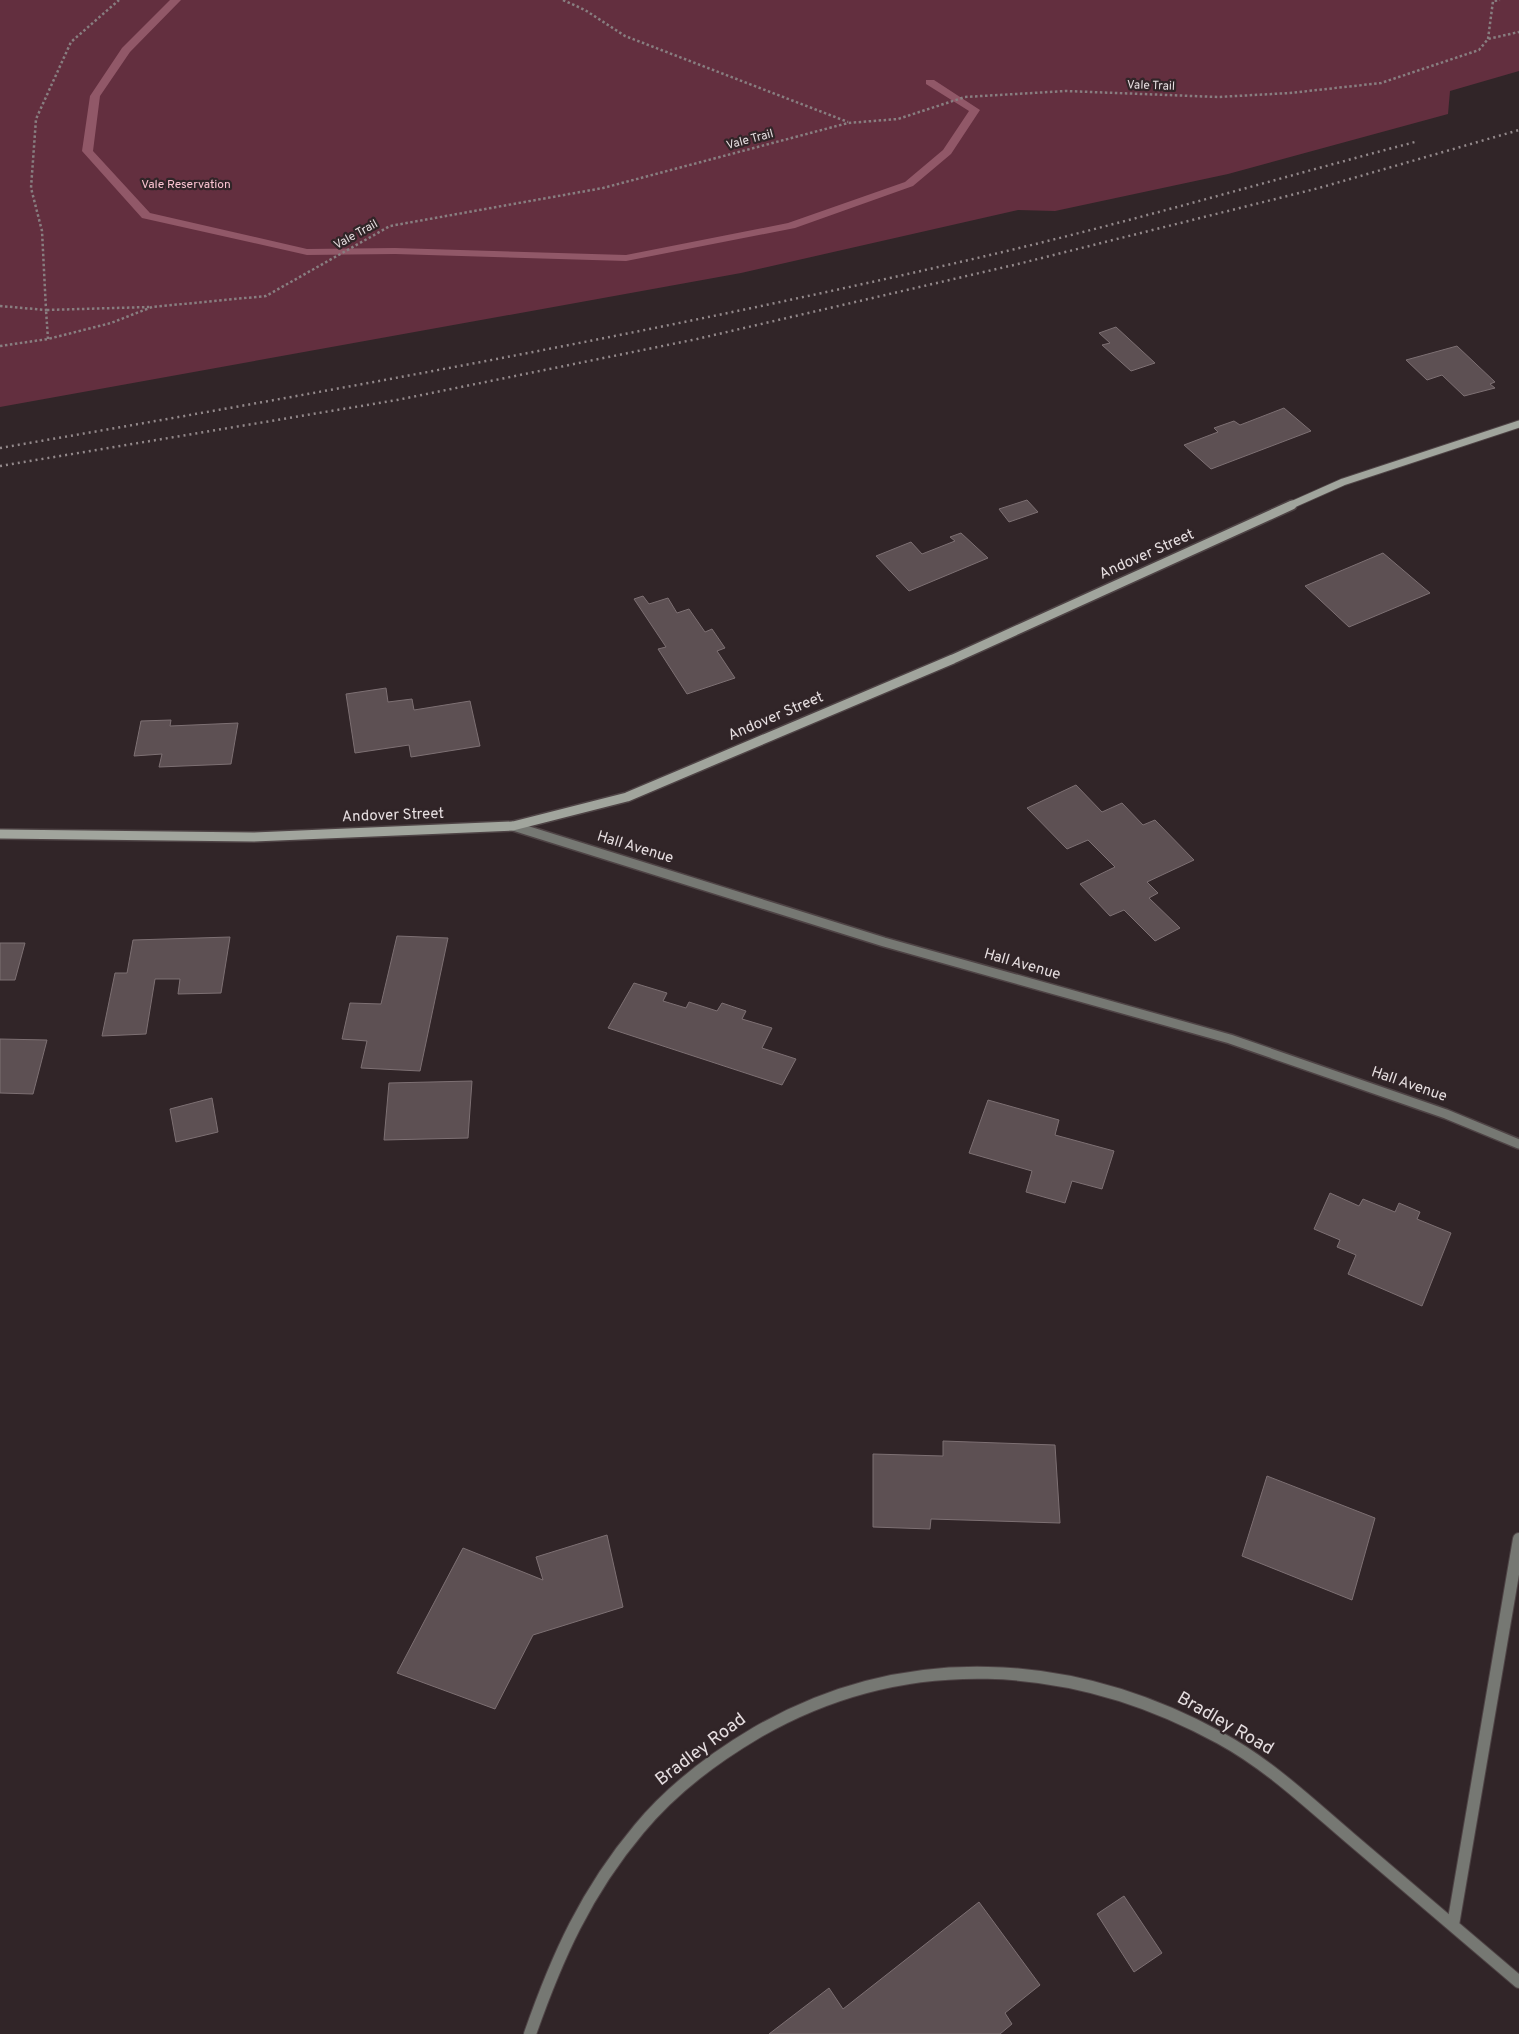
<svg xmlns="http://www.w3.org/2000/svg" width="1519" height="2034" viewBox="0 0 1519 2034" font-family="Overpass,sans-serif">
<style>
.green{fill:#632f3f}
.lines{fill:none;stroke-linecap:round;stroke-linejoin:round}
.stream{fill:#915868;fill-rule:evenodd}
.building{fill:#5d5053;stroke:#7d7073}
.minor-far1-casing{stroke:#4e4345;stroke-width:12}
.minor-casing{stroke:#4e4345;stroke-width:14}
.secondary-far1-casing{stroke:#4e4345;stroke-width:9}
.secondary-casing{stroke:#4e4345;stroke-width:12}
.path{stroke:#887e80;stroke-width:2.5;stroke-dasharray:2.5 2.5;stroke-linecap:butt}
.minor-far1{stroke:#767873;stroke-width:9}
.minor{stroke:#767873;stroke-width:12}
.secondary-far1{stroke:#a1a59d;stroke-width:7}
.secondary{stroke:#a1a59d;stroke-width:9}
.rail{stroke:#93898b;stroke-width:2.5;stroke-dasharray:2 4;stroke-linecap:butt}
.labels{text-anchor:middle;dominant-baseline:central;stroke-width:4.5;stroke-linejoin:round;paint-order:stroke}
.far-street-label{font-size:12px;fill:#e6dee0;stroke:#312528}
.far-park-label{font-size:12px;fill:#fbc4d2;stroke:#312528}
.street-label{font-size:15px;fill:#e6dee0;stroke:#312528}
.near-street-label{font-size:18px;fill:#e6dee0;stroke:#312528}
</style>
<rect width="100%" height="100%" fill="#312528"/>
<path class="green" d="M0,0H1519V71L1450,91L1448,114L1228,174L1055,211L1018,210L741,273L0,407Z"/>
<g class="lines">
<path class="stream" d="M170,0H181L130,52L100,96L93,151L150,213L307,249L395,248L626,255L788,223L905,182L943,150L969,111L926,84V80H934L980,110L951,154L913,186L795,228L626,261L395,254L307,255L142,218L82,151L90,96L122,48Z"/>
</g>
<path class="building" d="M1116,327L1155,363L1131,371L1102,345L1110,343L1099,333Z
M1457,346L1495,382L1490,384L1495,388L1464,396L1442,375L1427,380L1406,360Z
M1284,408L1311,431L1211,469L1184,445L1218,432L1214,428L1234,421L1240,425Z
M1027,500L1038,512L1009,522L999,509Z
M961,533L988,558L909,591L876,556L911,542L922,554L955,541L950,537Z
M1383,553L1430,593L1349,627L1305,586Z
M643,596L649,604L668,598L677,613L689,609L705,632L712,629L725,648L717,651L735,678L687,694L658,649L666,647L634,599Z
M386,688L388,702L412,699L414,710L470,701L480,746L411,757L409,745L355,753L346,694Z
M171,720L170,726L238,723L231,764L159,767L162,754L134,756L141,721Z
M1076,785L1102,812L1122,803L1143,825L1155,820L1194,860L1147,882L1158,893L1149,898L1180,928L1155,941L1124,910L1110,916L1080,884L1115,867L1088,840L1067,849L1027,808Z
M397,936L448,938L420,1071L361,1068L367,1041L342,1039L350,1003L381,1004Z
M230,937L221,993L178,994L180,979H155L146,1034L102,1036L115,973H127L133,940Z
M0,943H25L15,980H0Z
M634,983L667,993L663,1001L686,1008L689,1002L717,1011L722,1003L746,1011L742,1019L772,1028L762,1048L796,1059L782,1085L608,1028Z
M0,1039L47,1040L33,1094L0,1093Z
M472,1081L468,1138L384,1140L389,1083Z
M212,1098L218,1132L176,1142L170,1109Z
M988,1100L1059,1120L1055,1135L1114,1151L1102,1189L1072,1181L1065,1203L1026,1192L1032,1171L969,1153Z
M1330,1193L1359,1206L1363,1199L1395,1212L1399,1203L1420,1212L1417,1219L1451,1233L1422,1306L1348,1274L1356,1255L1337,1247L1340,1240L1314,1229Z
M943,1441L1055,1445L1060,1523L931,1519L930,1529L873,1527V1454L943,1456Z
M1267,1476L1375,1518L1352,1600L1242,1556Z
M607,1535L623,1607L533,1635L495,1709L397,1673L463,1548L543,1580L536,1557Z
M1124,1896L1162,1953L1134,1972L1097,1914Z
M979,1902L1040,1985L1005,2013L1012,2024L1000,2034H769L829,1988L843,2009Z"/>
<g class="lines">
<g class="minor-far1-casing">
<path id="minor-far1" d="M513,826L884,942L1230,1039L1446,1114L1519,1144"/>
</g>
<g class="minor-casing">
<path id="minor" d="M1453,1925L1519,1539
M530,2034C557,1957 586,1892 639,1829C672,1789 712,1759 756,1733C904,1647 1072,1657 1220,1738C1268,1764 1309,1803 1350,1838C1407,1886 1463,1934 1519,1982"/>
</g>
<g class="secondary-far1-casing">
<path id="secondary-far1" d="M1289,506L1343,482L1519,424"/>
</g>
<g class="secondary-casing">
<path id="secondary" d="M0,834L253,837L513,826L627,797L953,659L1292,505"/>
</g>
<path class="path" d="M563,0L585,10L625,36L848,122
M1488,39L1493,1L1500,0
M0,306L46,310L42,231L31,188L36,119L71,42L119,0
M48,339L46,310L149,307
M0,346L48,339L111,323L152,307L266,296L390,226L603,188L848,123L898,119L965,97L1066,91L1218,97L1290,93L1381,83L1479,50L1488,39L1519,32"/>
<use href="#minor-far1" class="minor-far1"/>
<use href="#minor" class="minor"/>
<use href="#secondary-far1" class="secondary-far1"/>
<use href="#secondary" class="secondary"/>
<path class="rail" d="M0,448C337,390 674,330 1007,251C1144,218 1279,178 1415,142
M0,466L397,400L697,339L1018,264L1319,188L1519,130"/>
</g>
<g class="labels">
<g class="far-street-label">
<text transform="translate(1151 86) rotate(2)">Vale Trail</text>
<text transform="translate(750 140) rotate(-15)">Vale Trail</text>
<text transform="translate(356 235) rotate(-29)">Vale Trail</text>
</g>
<g class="far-park-label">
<text x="186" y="185">Vale Reservation</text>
</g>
<g class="street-label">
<text transform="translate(1147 555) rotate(-24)">Andover Street</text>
<text transform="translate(776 717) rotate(-23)">Andover Street</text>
<text transform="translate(393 816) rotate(-2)">Andover Street</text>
<text transform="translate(635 848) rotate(17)">Hall Avenue</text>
<text transform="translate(1022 965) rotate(16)">Hall Avenue</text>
<text transform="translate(1409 1085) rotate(19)">Hall Avenue</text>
</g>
<g class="near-street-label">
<text transform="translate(1225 1724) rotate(30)">Bradley Road</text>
<text transform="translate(701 1750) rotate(-37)">Bradley Road</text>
</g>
</g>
</svg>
